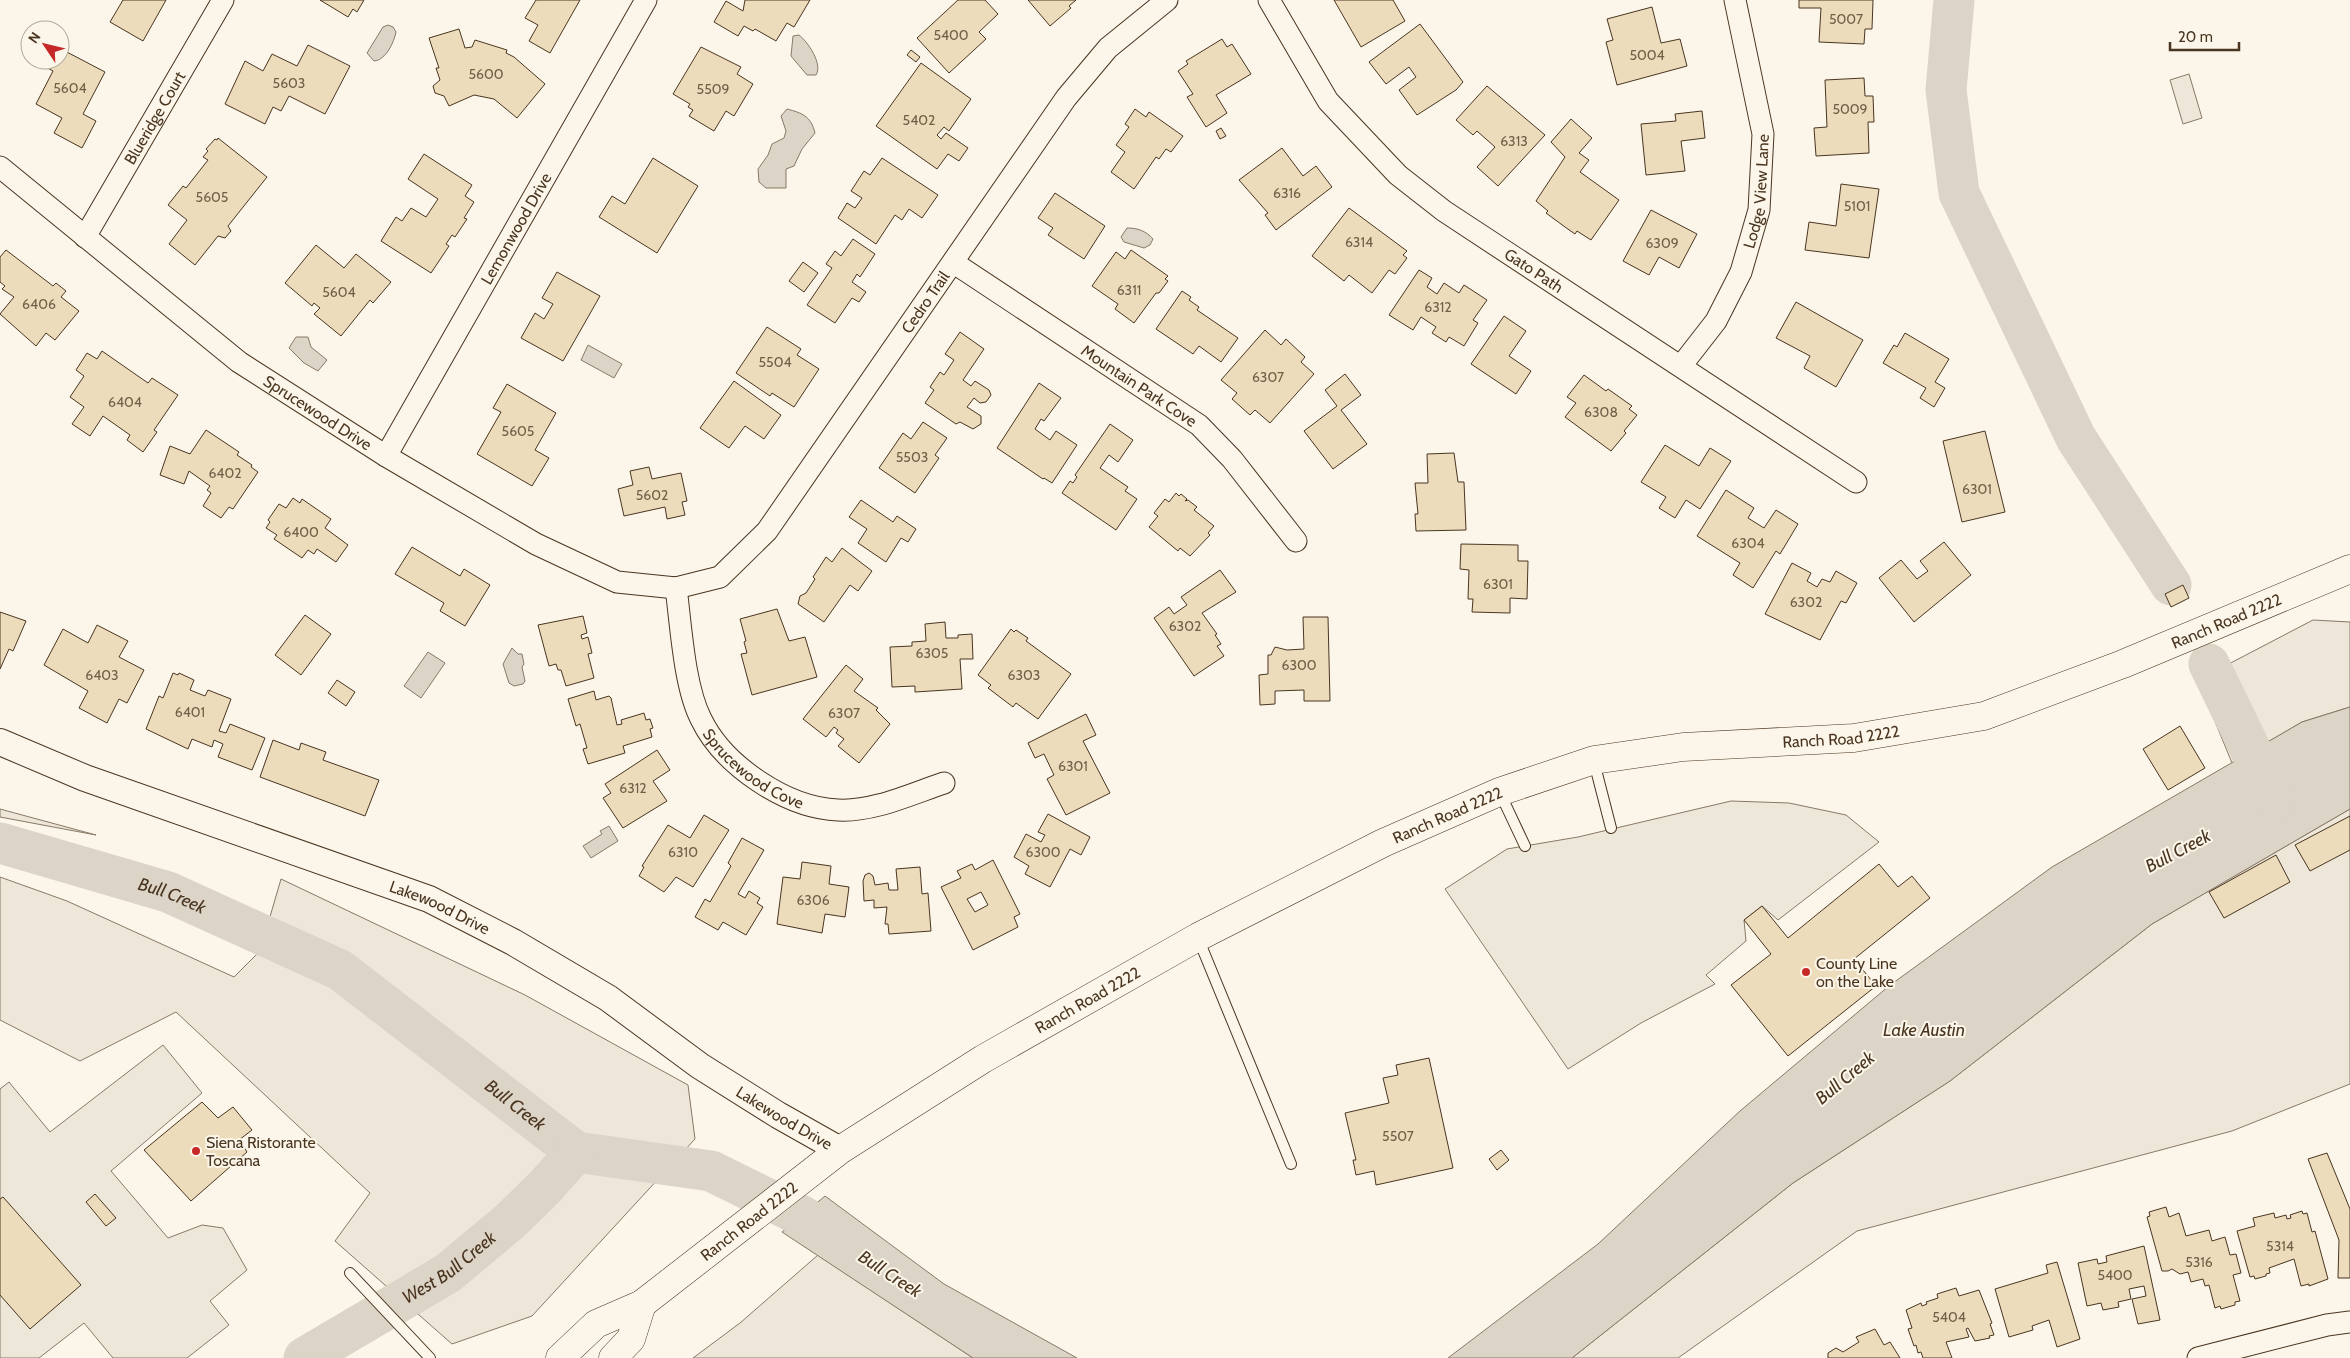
<svg xmlns="http://www.w3.org/2000/svg" width="2350" height="1358" viewBox="0 0 2350 1358" font-family="Cabin,sans-serif">
<style>
.green{fill:#ede6d9;stroke:#887966}
.parking{fill:#ede7d9;stroke:#887966}
.water{fill:#dcd4c6;stroke:#887966}
.lines{fill:none;stroke-linecap:round;stroke-linejoin:round}
.river{stroke:#dcd4c6;stroke-width:41}
.building{fill:#ecdcbc;stroke:#4a3520;fill-rule:evenodd}
.service-casing{stroke:#4a3520;stroke-width:12}
.minor-casing{stroke:#4a3520;stroke-width:23}
.tertiary-casing{stroke:#4a3520;stroke-width:28}
.primary-casing{stroke:#4a3520;stroke-width:29}
.service{stroke:#fbf6e9;stroke-width:10}
.minor{stroke:#fbf6e9;stroke-width:21}
.tertiary{stroke:#fbf6e9;stroke-width:26}
.primary{stroke:#fbf6e9;stroke-width:28}
.poi-dot{fill:#c62828;stroke:#fbf6e9;stroke-width:2}
.labels{text-anchor:middle;dominant-baseline:central;stroke-width:4;stroke-linejoin:round;paint-order:stroke}
.number-label{font-size:14px;fill:#725f47}
.street-label{font-size:16px;fill:#4a3520;stroke:#fbf6e9}
.poi-label{font-size:16px;fill:#4a3520;stroke:#fbf6e9;text-anchor:start}
.water-label{font-size:18px;font-style:italic;fill:#4a3520;stroke:#fbf6e9}
</style>
<rect width="100%" height="100%" fill="#fbf6e9"/>
<path class="green" d="M2189,74L2202,118L2183,124L2170,80Z
M2313,620L2350,622V707L2302,722L2232,763L2198,680Z
M0,809L96,835L0,817Z
M2350,809V1084L2232,1131L1857,1231L1678,1358H1572L1793,1183L1950,1081L2152,924Z
M0,877L67,901L234,977L260,951L281,879L525,995L688,1085L695,1139L532,1316L452,1344L335,1241L370,1193L176,1012L80,1061L0,1020Z
M818,1255L973,1358H693L740,1323Z"/>
<path class="parking" d="M1731,801L1789,803L1846,815L1879,842L1778,920L1762,906L1744,920L1746,941L1706,975L1715,984L1641,1023L1568,1069L1445,889L1507,849L1578,837Z
M163,1045L202,1093L111,1171L168,1238L202,1225L223,1228L247,1270L210,1301L229,1325L187,1358H113L84,1323L39,1358H0V1089L9,1082L50,1132Z"/>
<path class="water" d="M388,25L393,27L396,32C394,42 386,60 374,61L367,53L383,27Z
M799,35C808,42 823,64 816,75H807L791,56L793,36Z
M787,109C802,113 811,116 815,133L802,149L794,166L786,169V188H766L759,182L758,169L768,155L772,144L784,138L786,131L781,116Z
M1127,228C1138,228 1146,231 1153,239L1150,245L1144,248L1124,242L1121,237Z
M296,337H308L311,347L327,360L318,371L304,363L289,348Z
M588,345L622,364L614,378L581,360Z
M512,648L518,654H522L524,664L522,667L525,681L523,684L514,686L509,683L503,664Z
M428,652L445,663L421,698L404,686Z
M2350,707V809L2152,924L1950,1081L1793,1183L1572,1358H1448L1598,1244L1740,1111L1889,986L2052,867L2302,722Z
M609,826L618,841L591,858L583,846L602,834L600,831Z
M825,1196L944,1284L1077,1358H973L782,1232Z"/>
<g class="lines">
<g class="river">
<path d="M1954,0L1946,90L1959,193L2076,438L2171,585"/>
<path d="M2209,664L2275,800"/>
<path id="s1" d="M0,843L168,892L340,970L576,1152L711,1171L802,1216L848,1246"/>
<path id="s2" d="M304,1358L448,1273L509,1222L544,1188L576,1152"/>
</g>
</g>
<path class="building" d="M123,0H166L143,41L110,22Z
M320,0H364L357,12L353,9L348,17Z
M536,0H580L550,53L529,41L538,25L525,18Z
M745,0H810L794,27L787,23L776,41L755,29L753,31L744,26L738,36L714,22L726,1L743,11Z
M958,0H985L998,14L979,32L986,39L949,73L917,38Z
M1028,0H1076L1069,6L1071,8L1050,26Z
M1334,0H1393L1405,21L1361,47Z
M1799,0H1873L1872,29H1865L1864,44L1819,42L1821,8H1799Z
M1652,7L1661,43L1680,39L1687,66L1617,85L1606,42L1613,40L1607,19Z
M1420,24L1463,82L1456,90L1417,115L1399,90L1416,77L1409,67L1386,84L1369,62Z
M459,29L465,48L472,47L475,40L507,50L506,53L514,57L545,84L517,118L494,99L474,95L449,106L444,96L435,93L433,86L440,80L436,68H439L429,38Z
M1222,39L1227,47L1232,44L1251,74L1216,95L1227,113L1206,127L1187,97L1193,94L1178,71L1188,64L1186,61Z
M308,45L350,66L325,114L289,96L281,111L273,107L265,124L225,104L245,61L263,71L272,54L297,66Z
M701,47L741,67L737,74L753,84L734,116L726,111L714,131L689,116L693,110L688,107L690,104L673,94Z
M63,50L105,72L83,114L96,121L82,148L54,133L62,118L36,104L53,71L37,62L39,60H60Z
M911,50L920,57L916,62L907,55Z
M921,63L971,99L949,131L944,127L937,135L941,139L946,133L968,148L959,161L948,154L937,169L876,126Z
M1864,78L1865,96H1873L1874,122H1868L1869,153L1816,156L1814,128L1827,127L1825,80Z
M1487,86L1545,135L1498,186L1477,167L1495,147L1477,131L1473,135L1456,120Z
M1135,109L1146,117L1149,112L1183,136L1171,152L1166,149L1159,159L1156,157L1134,189L1111,172L1125,152L1116,145L1129,127L1125,124Z
M1702,111L1705,138L1681,141L1685,171L1646,175L1641,124L1676,121L1675,114Z
M1571,119L1592,138L1579,153L1589,160L1580,172L1619,200L1591,240L1577,231L1575,234L1565,227L1546,213L1548,211L1536,201L1565,157L1551,142Z
M1221,128L1226,136L1220,139L1216,131Z
M218,138L267,177L228,226L231,231L225,238L218,236L195,265L169,244L187,220L168,205L183,186L186,188L208,160L203,157L208,151L206,149L215,139L217,140Z
M1282,148L1303,176L1316,166L1332,187L1276,230L1265,215L1268,213L1239,180Z
M424,154L472,185L465,196L474,202L464,218L467,219L455,237L452,235L446,244L449,246L431,273L381,241L396,217L402,221L411,208L426,217L438,199L408,179Z
M653,158L698,186L657,253L599,217L612,196L625,204Z
M882,158L938,195L922,218L909,209L902,220L895,215L876,244L838,218L847,203L855,208L862,198L851,191L864,171L870,175Z
M1841,184L1879,189L1869,258L1805,250L1809,222L1836,226Z
M1055,193L1105,226L1084,259L1048,235L1053,228L1038,218Z
M1349,208L1407,251L1403,255L1407,258L1395,274L1389,270L1372,293L1349,275L1344,281L1312,256Z
M1651,210L1697,234L1679,268L1659,257L1649,275L1623,261Z
M853,239L875,254L860,277L857,274L852,282L866,292L859,302L852,298L835,323L807,305L832,268L826,264L835,251L841,256Z
M316,245L344,268L356,254L391,282L373,303L370,300L341,336L314,314L320,308L314,303L312,306L285,283Z
M6,250L53,286L56,283L66,291L61,297L79,311L55,340L46,333L36,346L0,314L14,297L2,289L5,286L0,282V257Z
M1131,250L1168,276L1165,279L1168,281L1159,293H1156L1134,323L1115,309L1118,304L1092,286L1116,252L1125,259Z
M803,262L818,273L804,292L789,281Z
M1419,270L1432,278L1427,287L1437,294L1444,283L1459,293L1464,285L1487,300L1473,320L1478,323L1464,346L1449,337L1446,342L1432,333L1436,327L1421,317L1413,330L1389,315Z
M557,272L600,296L563,361L521,338L535,313L544,319L553,304L542,298Z
M1182,291L1191,297L1189,300L1199,307L1197,310L1238,338L1221,362L1199,346L1193,354L1156,329Z
M1796,302L1863,340L1836,387L1804,368L1810,356L1776,338Z
M1504,316L1526,331L1509,356L1531,371L1516,394L1471,364Z
M767,327L801,349L797,355L819,369L794,407L772,393L770,396L736,373Z
M1265,330L1281,345L1286,339L1305,357L1301,362L1314,374L1270,423L1255,410L1250,415L1232,399L1237,393L1221,380Z
M960,332L984,349L963,380L971,386L975,381L989,390L991,395L986,402L980,403L974,398L967,407L981,416V424L973,429L960,422L956,424L925,403L934,390L930,387L940,372L944,375L954,360L945,354Z
M1905,333L1949,359L1935,382L1945,388L1934,407L1920,398L1926,388L1883,363L1894,345L1897,347Z
M102,351L148,383L152,378L178,395L154,430L157,432L143,452L127,440L130,435L103,416L90,436L72,424L84,407L70,397L84,376L76,370L87,353L97,359Z
M1345,374L1361,395L1341,410L1367,444L1333,469L1304,431L1337,406L1325,390Z
M1584,375L1606,391L1608,389L1632,406L1629,409L1637,415L1624,431L1626,433L1611,451L1565,417L1576,403L1567,397Z
M734,381L781,415L764,439L745,426L729,448L700,428Z
M1039,383L1061,398L1044,421L1041,419L1035,429L1050,440L1056,431L1077,445L1052,483L1044,478L1043,479L997,448Z
M507,384L556,413L535,450L549,458L532,486L477,454L501,412L493,408Z
M923,422L947,438L935,455L939,458L915,493L879,468L903,433L911,439Z
M1110,424L1133,440L1118,462L1109,455L1100,468L1128,487L1125,491L1137,499L1116,530L1062,493L1070,481L1073,483L1077,477L1075,475Z
M206,430L239,452L237,455L252,465L251,467L258,472L233,509L229,507L221,518L203,506L211,493L207,490L210,486L189,471L184,484L160,475L170,446L190,454Z
M1985,431L2005,512L1962,522L1943,441Z
M1665,445L1699,466L1710,448L1731,461L1700,509L1686,500L1675,518L1659,508L1666,497L1641,482Z
M1454,453L1458,482H1464L1466,530L1416,531L1415,514H1418L1415,483H1428L1427,454Z
M649,467L652,479L681,473L687,501L682,502L685,515L667,519L665,507L624,516L618,489L633,485L630,471Z
M1726,490L1754,508L1748,518L1764,528L1776,510L1798,524L1780,554L1776,551L1753,588L1733,575L1740,563L1697,536Z
M1176,493L1179,496L1181,494L1187,499L1185,501L1188,500L1197,507L1194,510L1214,526L1208,533L1210,535L1190,556L1180,548L1178,551L1149,527L1158,516L1154,513L1165,499L1169,502Z
M293,498L300,503L302,499L331,519L325,528L348,545L336,562L317,549L314,554L308,550L302,558L274,539L277,535L266,528L270,522L268,520L279,504L286,508Z
M861,500L893,522L897,516L916,529L908,542L901,538L886,562L858,543L867,529L849,517Z
M1944,542L1971,575L1914,622L1879,578L1901,560L1917,579L1928,571L1920,561Z
M1461,544L1518,545V561H1528L1527,599L1510,598V613L1472,612L1473,599H1468L1469,570L1460,569Z
M412,547L460,576L464,569L490,585L465,626L440,611L444,603L395,574Z
M842,548L872,571L858,591L850,585L824,622L798,604L800,596L806,593L815,579L813,577L826,557L832,562Z
M1792,563L1811,573L1807,581L1817,587L1822,579L1830,582L1836,571L1857,583L1846,603L1841,601L1820,640L1765,614Z
M1220,570L1236,592L1202,613L1217,634L1215,635L1221,644L1217,646L1224,656L1194,676L1154,618L1169,607L1174,614L1187,605L1181,597Z
M2183,585L2189,598L2171,607L2165,594Z
M777,609L789,641L805,637L817,677L752,695L741,654L747,653L744,642L746,641L740,619Z
M0,612L26,621L13,651L9,649L0,669Z
M305,615L331,634L301,675L275,655Z
M583,616L587,633L581,635L582,639L588,637L592,653L588,654L594,678L566,686L561,670H558L556,664L549,666L538,625Z
M1303,617H1328L1330,701H1304V690L1275,691V704L1260,705L1259,675L1268,674V655H1271L1275,647L1287,650L1304,649Z
M945,622L946,638H958V635L972,634L973,659H960L962,689L915,692V686L892,687L890,647L912,646V642L926,641L925,624Z
M97,625L128,641L119,657L144,670L127,703L119,699L107,723L79,708L88,691L44,665L63,629L88,643Z
M1011,629L1014,632L1016,630L1028,638L1026,641L1071,674L1038,719L1016,703L1013,707L988,688L991,685L978,675Z
M846,665L863,679L854,691L878,708L876,710L890,724L859,763L838,746L844,739L836,733L838,730L834,727L826,737L803,719Z
M173,673L178,675L179,673L194,680L190,690L205,696L208,690L231,699L219,731L226,733L230,724L265,738L252,770L218,757L223,744L214,740L212,747L192,739L188,749L146,729L159,696L163,698Z
M337,680L355,692L346,706L328,693Z
M594,691L596,700L609,696L611,698L617,725L622,724L621,720L644,713L646,720L650,719L653,728L650,729L652,737L623,746L625,753L588,764L583,749L587,748L580,724L576,726L568,699Z
M1086,714L1096,735L1083,741L1110,793L1066,815L1047,779L1054,775L1044,754L1035,758L1028,743Z
M2180,726L2205,768L2168,790L2143,749Z
M273,740L299,750L301,743L326,752L323,760L379,780L365,816L260,777Z
M657,750L670,770L653,781L667,801L623,828L603,798L611,793L605,784Z
M1048,814L1090,837L1081,855L1070,849L1050,887L1025,874L1029,866L1014,857L1026,834L1041,842L1045,835L1038,832Z
M704,815L729,830L693,887L676,877L664,892L639,876L644,867L642,866L668,825L690,838Z
M2350,816V850L2310,871L2295,845Z
M742,838L764,850L738,894L745,898L749,891L760,898L757,903L763,907L746,935L723,922L718,930L695,917L705,899L710,902L731,866L728,863Z
M2276,855L2290,882L2224,918L2209,892Z
M993,860L1020,914L1014,917L1018,927L973,950L941,887L961,878L957,871L972,864L975,870ZM981,892L988,905L975,912L967,899Z
M802,862L831,866L829,884L849,887L845,917L825,914L822,933L777,924L783,877L800,879Z
M1879,864L1898,887L1912,876L1930,898L1854,959L1876,986L1788,1056L1731,985L1771,954L1744,920L1762,906L1788,938Z
M920,867L922,894L928,893L931,931L889,934L888,924H885L887,907L874,908V900L864,901L863,881L865,875L869,873L873,876L875,885L888,883L889,890H898L896,869Z
M1429,1058L1453,1168L1376,1185L1374,1171L1356,1175L1353,1160H1356L1345,1113L1389,1103L1383,1078L1398,1075L1396,1065Z
M202,1102L218,1118L233,1107L252,1130L239,1140L247,1152L191,1201L144,1150Z
M1501,1150L1509,1160L1497,1170L1489,1159Z
M2327,1153L2350,1209V1278H2338L2339,1240L2308,1159Z
M95,1194L116,1218L106,1226L86,1202Z
M3,1197L81,1285L30,1329L0,1295V1199Z
M2166,1207L2169,1217L2179,1213L2186,1236L2209,1230L2212,1241L2225,1237L2230,1255L2236,1254L2241,1273L2233,1275L2240,1301L2235,1302V1305L2221,1309L2220,1306L2215,1308L2209,1285L2205,1286L2203,1279L2191,1282L2188,1272L2180,1274L2172,1269L2168,1271H2162L2147,1217L2150,1216L2149,1212Z
M2302,1211L2303,1214L2307,1213L2312,1232L2315,1231L2328,1279L2309,1286V1284L2301,1286L2294,1259L2269,1268L2270,1273L2266,1274V1276L2255,1279L2254,1276L2250,1277L2237,1231L2255,1226L2253,1218L2274,1213L2275,1218L2286,1215L2287,1219L2291,1218L2290,1215Z
M2144,1246L2160,1320L2138,1324L2132,1299L2146,1296L2144,1286L2129,1289L2131,1299L2118,1302L2119,1307L2103,1310L2101,1303L2087,1306L2078,1263L2097,1259L2098,1264L2107,1262L2106,1256Z
M2057,1262L2080,1339L2057,1347L2049,1320L2032,1326L2033,1330L2009,1337L1995,1289L2048,1273L2046,1265Z
M1956,1288L1959,1296L1979,1290L1992,1323L1990,1324L1994,1335L1989,1336L1990,1338L1975,1341L1968,1328L1966,1329L1969,1337L1946,1342L1952,1358H1923L1921,1352L1918,1353L1916,1345L1914,1346L1908,1329L1912,1328L1906,1310L1921,1303L1922,1306L1927,1304L1926,1302L1938,1298L1937,1294Z
M1875,1329L1884,1345L1890,1342L1900,1358H1828V1353L1836,1348L1843,1352L1859,1342L1856,1337Z"/>
<g class="lines">
<g class="service-casing">
<path id="service" d="M1594,762L1611,828
M1500,793L1525,846
M1198,938L1291,1164
M350,1273L430,1358"/>
</g>
<g class="minor-casing">
<g id="minor">
<path id="s3" d="M1269,0L1328,101L1398,175L1444,211L1856,482"/>
<path id="s4" d="M0,167L239,362L386,456L536,544L617,582L676,588L720,577L767,531L1066,98L1108,48L1167,0"/>
<path id="s5" d="M85,237L223,0"/>
<path id="s6" d="M954,263L1199,425L1232,459L1296,541"/>
<path id="s7" d="M1681,366L1716,321L1741,272L1759,210L1763,134L1735,0"/>
<path id="s8" d="M386,456L646,0"/>
<path id="s9" d="M676,588C681,625 684,686 701,719C723,765 786,808 838,810C873,812 911,794 944,783"/>
<path d="M2198,1358L2327,1325L2350,1322"/>
</g>
</g>
<g class="tertiary-casing">
<g id="tertiary">
<path id="s10" d="M0,742L85,778L429,899L513,942L608,998L700,1066L778,1115L840,1150"/>
</g>
</g>
<g class="primary-casing">
<g id="primary">
<path id="s11" d="M560,1358L596,1324L642,1304L840,1150L983,1059L1198,937L1383,843L1499,792L1594,760L1683,747L1854,738L1984,716L2123,664L2350,569"/>
<path d="M613,1358L631,1339L642,1304"/>
</g>
</g>
<use href="#service" class="service"/>
<use href="#minor" class="minor"/>
<use href="#tertiary" class="tertiary"/>
<use href="#primary" class="primary"/>
</g>
<g class="poi-dot">
<circle cx="1806" cy="972" r="5"/>
<circle cx="196" cy="1151" r="5"/>
</g>
<g class="labels">
<g class="number-label">
<text x="1846" y="19">5007</text>
<text x="951" y="35">5400</text>
<text x="1647" y="55">5004</text>
<text x="486" y="74">5600</text>
<text x="289" y="83">5603</text>
<text x="70" y="88">5604</text>
<text x="713" y="89">5509</text>
<text x="1850" y="109">5009</text>
<text x="919" y="120">5402</text>
<text x="1514" y="141">6313</text>
<text x="1287" y="193">6316</text>
<text x="212" y="197">5605</text>
<text x="1857" y="206">5101</text>
<text x="1359" y="242">6314</text>
<text x="1662" y="243">6309</text>
<text x="1129" y="290">6311</text>
<text x="339" y="292">5604</text>
<text x="39" y="304">6406</text>
<text x="1438" y="307">6312</text>
<text x="775" y="362">5504</text>
<text x="1268" y="377">6307</text>
<text x="125" y="402">6404</text>
<text x="1601" y="412">6308</text>
<text x="518" y="431">5605</text>
<text x="912" y="457">5503</text>
<text x="225" y="473">6402</text>
<text x="1977" y="489">6301</text>
<text x="652" y="495">5602</text>
<text x="301" y="532">6400</text>
<text x="1748" y="543">6304</text>
<text x="1498" y="584">6301</text>
<text x="1806" y="602">6302</text>
<text x="1185" y="626">6302</text>
<text x="932" y="653">6305</text>
<text x="1299" y="665">6300</text>
<text x="102" y="675">6403</text>
<text x="1024" y="675">6303</text>
<text x="190" y="712">6401</text>
<text x="844" y="713">6307</text>
<text x="1073" y="766">6301</text>
<text x="633" y="788">6312</text>
<text x="683" y="852">6310</text>
<text x="1043" y="852">6300</text>
<text x="813" y="900">6306</text>
<text x="1398" y="1136">5507</text>
<text x="2280" y="1246">5314</text>
<text x="2199" y="1262">5316</text>
<text x="2115" y="1275">5400</text>
<text x="1949" y="1317">5404</text>
</g>
<g class="street-label">
<text stroke="none"><textPath href="#s5" startOffset="138">Blueridge Court</textPath></text>
<text stroke="none"><textPath href="#s7" startOffset="195">Lodge View Lane</textPath></text>
<text stroke="none"><textPath href="#s8" startOffset="262">Lemonwood Drive</textPath></text>
<text stroke="none"><textPath href="#s3" startOffset="385">Gato Path</textPath></text>
<text stroke="none"><textPath href="#s4" startOffset="1195">Cedro Trail</textPath></text>
<text stroke="none"><textPath href="#s6" startOffset="222">Mountain Park Cove</textPath></text>
<text stroke="none"><textPath href="#s4" startOffset="402">Sprucewood Drive</textPath></text>
<text stroke="none"><textPath href="#s11" startOffset="1855">Ranch Road 2222</textPath></text>
<text stroke="none"><textPath href="#s11" startOffset="1450">Ranch Road 2222</textPath></text>
<text stroke="none"><textPath href="#s9" startOffset="208">Sprucewood Cove</textPath></text>
<text stroke="none"><textPath href="#s11" startOffset="1045">Ranch Road 2222</textPath></text>
<text stroke="none"><textPath href="#s10" startOffset="470">Lakewood Drive</textPath></text>
<text stroke="none"><textPath href="#s11" startOffset="640">Ranch Road 2222</textPath></text>
<text stroke="none"><textPath href="#s10" startOffset="875">Lakewood Drive</textPath></text>
<text stroke="none"><textPath href="#s11" startOffset="235">Ranch Road 2222</textPath></text>
</g>
<g class="poi-label">
<text x="1816" y="963">County Line<tspan x="1816" dy="18">on the Lake</tspan></text>
<text x="206" y="1142">Siena Ristorante<tspan x="206" dy="18">Toscana</tspan></text>
</g>
<g class="water-label">
<text transform="translate(2178 851) rotate(-28)">Bull Creek</text>
<text stroke="none"><textPath href="#s1" startOffset="180">Bull Creek</textPath></text>
<text x="1924" y="1030">Lake Austin</text>
<text transform="translate(1845 1078) rotate(-40)">Bull Creek</text>
<text stroke="none"><textPath href="#s1" startOffset="585">Bull Creek</textPath></text>
<text stroke="none"><textPath href="#s2" startOffset="171">West Bull Creek</textPath></text>
<text transform="translate(890 1274) rotate(33)">Bull Creek</text>
</g>
</g>
<g transform="translate(45 45) rotate(305)"><circle r="24" fill="#fbf6e9" stroke="#b4a999"/>
<path d="M0-4L9 19L0 12L-9 19Z" fill="#c62828"/>
<text y="-8" font-size="14" font-weight="bold" text-anchor="middle" fill="#4a3520">N</text>
</g>
<path d="M2170 42v8h69v-8" fill="none" stroke="#4a3520" stroke-width="2.5"/>
<text x="2178" y="42" font-size="15" fill="#4a3520" stroke="#fbf6e9" stroke-width="4" paint-order="stroke">20 m</text>
</svg>
